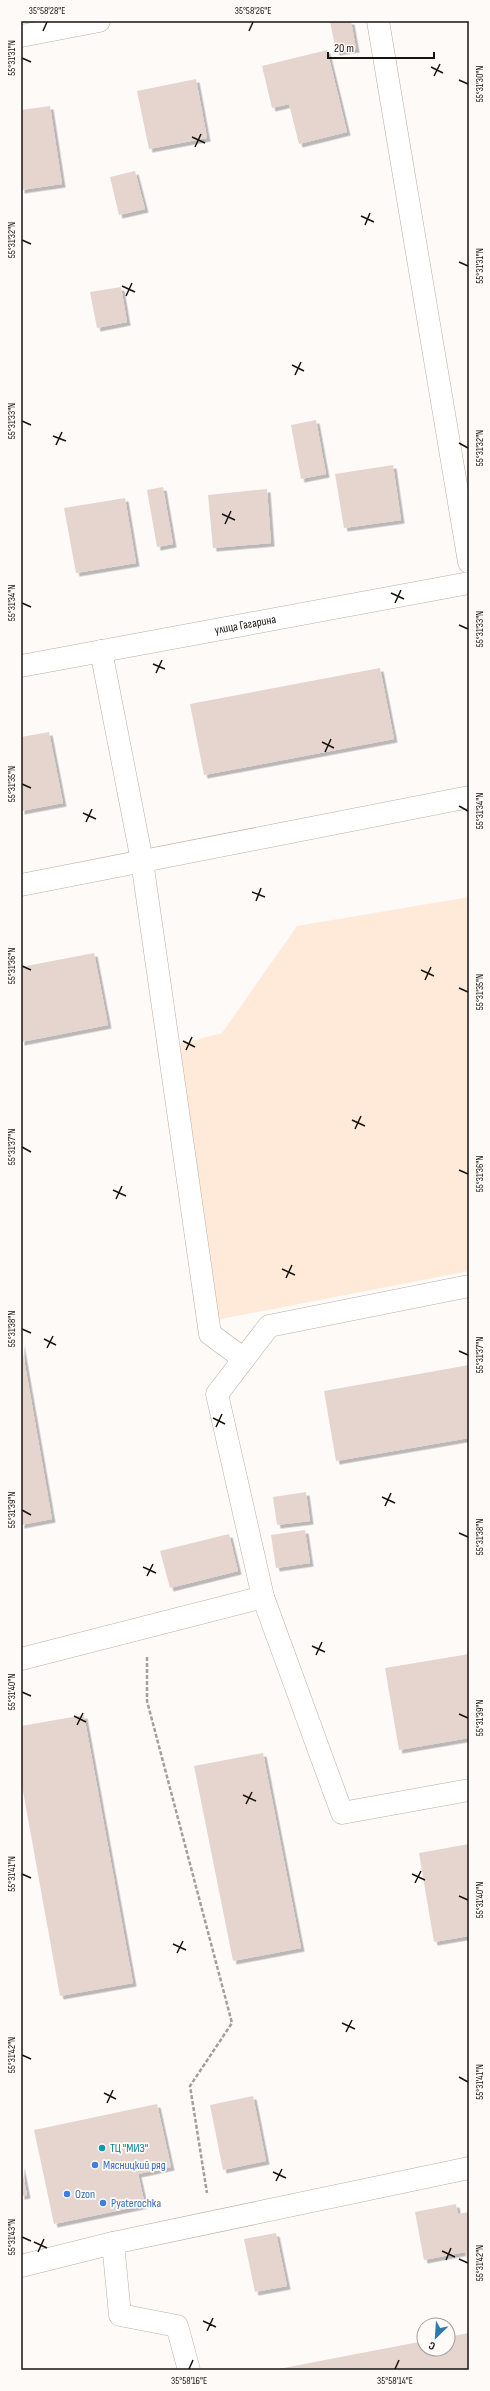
<svg xmlns="http://www.w3.org/2000/svg" width="490" height="2391" viewBox="0 0 490 2391" font-family="'Sofia Sans Condensed',sans-serif">
<style>
.built{fill:#ffeada}
.building{fill:#e6d5ce;filter:url(#shadow)}
.lines{fill:none;stroke-linecap:round;stroke-linejoin:round}
.minor-casing{stroke:#bcaea4;stroke-width:23}
.path{stroke:#a29f9c;stroke-width:2.5;stroke-dasharray:4 2;stroke-linecap:butt}
.minor{stroke:#fff;stroke-width:22}
.ticks{fill:none;stroke:#17130f;stroke-width:1.5}
.culture-dot{fill:#0f9aa8;stroke:#fdfaf8;stroke-width:1.5}
.shop-dot{fill:#3f7fe0;stroke:#fdfaf8;stroke-width:1.5}
.labels{text-anchor:middle;dominant-baseline:central;stroke-width:3.5;stroke-linejoin:round;paint-order:stroke}
.street-label{font-size:12px;fill:#17130f;stroke:#fdfaf8}
.culture-label{font-size:12px;fill:#0d838f;stroke:#fdfaf8;text-anchor:start}
.shop-label{font-size:12px;fill:#366cbe;stroke:#fdfaf8;text-anchor:start}
.neatline{fill:none;stroke:#17130f;stroke-width:1.5}
.ticks-label{font-size:10px;text-anchor:middle;fill:#17130f}
</style>
<defs>
<filter id="shadow"><feDropShadow dx="3.5" dy="3.5" stdDeviation="0" flood-color="#0004"/></filter>
</defs>
<rect width="100%" height="100%" fill="#fdfaf8"/>
<path class="built" d="M469,897V1271L216,1320L157,1050L222,1033L297,926Z"/>
<path class="building" d="M330,21H351L356,49L336,52Z
M327,50L347,132L299,144L289,104L272,108L262,66Z
M196,79L207,138L149,149L137,91Z
M50,106L62,184L21,190V110Z
M135,171L145,209L119,215L110,177Z
M121,287L127,322L97,328L90,292Z
M316,420L326,474L301,479L291,425Z
M393,465L401,520L344,528L335,474Z
M163,487L173,544L157,547L147,490Z
M267,489L271,543L213,548L208,495Z
M125,498L136,563L76,573L64,508Z
M380,668L394,739L204,775L190,704Z
M49,732L63,803L21,811V737Z
M94,953L108,1025L21,1042V967Z
M21,1342L52,1519L21,1525Z
M469,1365V1438L336,1461L324,1391Z
M306,1492L310,1521L277,1525L273,1497Z
M305,1530L310,1563L276,1568L271,1535Z
M229,1534L238,1571L170,1588L160,1551Z
M469,1654V1738L399,1750L385,1668Z
M84,1715L133,1983L60,1996L21,1780V1726Z
M263,1753L301,1948L233,1961L194,1766Z
M469,1844V1936L434,1942L419,1853Z
M253,2096L266,2161L223,2170L210,2105Z
M157,2104L171,2167L138,2174L145,2205L54,2224L34,2130Z
M21,2164L27,2195L21,2196Z
M456,2204L458,2214L469,2212V2259H467L465,2252L424,2260L415,2212Z
M276,2233L287,2286L255,2292L244,2239Z
M469,2333V2370H273L424,2341V2349H448V2337Z"/>
<g class="lines">
<g class="minor-casing">
<g id="minor">
<path d="M378,21L469,562"/>
<path d="M21,36L99,21"/>
<path d="M101,651L142,861L210,1334L244,1359"/>
<path id="s1" d="M21,666L469,583"/>
<path d="M21,885L469,797"/>
<path d="M263,1597L342,1813L469,1790"/>
<path d="M21,1659L263,1597L217,1394L269,1326L469,1286"/>
<path d="M113,2243L120,2315L177,2326L189,2370"/>
<path d="M21,2266L113,2243L469,2168"/>
</g>
</g>
<path class="path" d="M147,1657V1701L232,2023L190,2086L207,2193"/>
<use href="#minor" class="minor"/>
</g>
<path class="ticks" d="M43,31L47,22M249,31L253,22M22,58L31,62M431,67L443,73M434,76L440,64M459,80L468,84M192,137L205,143M195,147L201,134M361,216L374,222M365,225L370,213M22,240L31,244M459,262L468,266M122,286L135,292M126,296L132,283M292,365L304,371M295,375L301,362M22,421L31,425M53,436L66,441M459,443L468,448M56,445L62,432M222,514L235,520M225,524L231,511M391,593L404,599M22,603L31,607M395,603L401,590M459,625L468,629M153,664L165,669M156,673L162,660M322,742L334,748M325,752L331,739M22,784L31,788M459,806L468,811M83,813L96,819M86,822L92,809M252,892L265,897M256,901L261,888M22,966L31,970M421,970L434,976M425,980L431,967M459,988L468,992M183,1041L195,1047M186,1050L192,1037M352,1120L365,1126M355,1129L361,1116M22,1147L31,1152M459,1170L468,1174M113,1190L126,1196M116,1199L122,1186M282,1269L295,1275M286,1278L292,1265M22,1329L31,1333M44,1339L56,1345M47,1348L53,1336M459,1351L468,1355M213,1418L225,1424M216,1427L222,1414M382,1497L395,1503M385,1506L391,1493M22,1510L31,1515M459,1533L468,1537M143,1567L156,1573M147,1576L153,1564M312,1646L325,1652M316,1655L322,1642M22,1692L31,1696M459,1714L468,1718M74,1716L86,1722M77,1725L83,1713M243,1795L256,1801M246,1804L252,1792M22,1874L31,1878M412,1874L425,1880M415,1883L421,1871M459,1896L468,1900M173,1944L186,1950M177,1953L183,1941M342,2023L355,2029M346,2032L352,2020M22,2055L31,2059M459,2077L468,2082M104,2093L116,2099M107,2103L113,2090M273,2172L286,2178M276,2181L282,2169M22,2237L31,2241M34,2242L47,2248M442,2251L455,2257M38,2252L44,2239M459,2259L468,2263M446,2260L451,2248M203,2321L216,2327M207,2331L213,2318M189,2369L193,2360M395,2369L399,2360"/>
<circle class="culture-dot" cx="102" cy="2148" r="4"/>
<g class="shop-dot">
<circle cx="95" cy="2165" r="4"/>
<circle cx="67" cy="2194" r="4"/>
<circle cx="103" cy="2203" r="4"/>
</g>
<g class="labels">
<g class="street-label">
<text stroke="none"><textPath href="#s1" startOffset="228">улица Гагарина</textPath></text>
</g>
<g class="culture-label">
<text x="110" y="2148">ТЦ "МИЗ"</text>
</g>
<g class="shop-label">
<text x="103" y="2165">Мясницкий ряд</text>
<text x="75" y="2194">Ozon</text>
<text x="111" y="2203">Pyaterochka</text>
</g>
</g>
<rect width="490" height="2391" fill="none" stroke="#fdfaf8" stroke-width="44"/>
<g transform="translate(436 2337) rotate(205)"><circle r="19" fill="#fdfaf8" stroke="#a19e9b"/>
<path d="M0-3L7 15L0 10L-7 15Z" fill="#2f7aad"/>
<text y="-6" font-size="11" font-weight="bold" text-anchor="middle" fill="#17130f">С</text>
</g>
<path d="M328 52v6h106v-6" fill="none" stroke="#17130f" stroke-width="2"/>
<text x="334" y="52" font-size="12" fill="#17130f" stroke="#fdfaf8" stroke-width="3" paint-order="stroke">20 m</text>
<rect x="22" y="22" width="446" height="2347" class="neatline"/>
<g class="ticks-label">
<text x="47" y="14">35°58'28"E</text>
<text x="253" y="14">35°58'26"E</text>
<text transform="translate(11 58) rotate(-90)" y="4">55°31'31"N</text>
<text transform="translate(479 84) rotate(-90)" y="4">55°31'30"N</text>
<text transform="translate(11 240) rotate(-90)" y="4">55°31'32"N</text>
<text transform="translate(479 266) rotate(-90)" y="4">55°31'31"N</text>
<text transform="translate(11 421) rotate(-90)" y="4">55°31'33"N</text>
<text transform="translate(479 448) rotate(-90)" y="4">55°31'32"N</text>
<text transform="translate(11 603) rotate(-90)" y="4">55°31'34"N</text>
<text transform="translate(479 629) rotate(-90)" y="4">55°31'33"N</text>
<text transform="translate(11 784) rotate(-90)" y="4">55°31'35"N</text>
<text transform="translate(479 811) rotate(-90)" y="4">55°31'34"N</text>
<text transform="translate(11 966) rotate(-90)" y="4">55°31'36"N</text>
<text transform="translate(479 992) rotate(-90)" y="4">55°31'35"N</text>
<text transform="translate(11 1147) rotate(-90)" y="4">55°31'37"N</text>
<text transform="translate(479 1174) rotate(-90)" y="4">55°31'36"N</text>
<text transform="translate(11 1329) rotate(-90)" y="4">55°31'38"N</text>
<text transform="translate(479 1355) rotate(-90)" y="4">55°31'37"N</text>
<text transform="translate(11 1510) rotate(-90)" y="4">55°31'39"N</text>
<text transform="translate(479 1537) rotate(-90)" y="4">55°31'38"N</text>
<text transform="translate(11 1692) rotate(-90)" y="4">55°31'40"N</text>
<text transform="translate(479 1718) rotate(-90)" y="4">55°31'39"N</text>
<text transform="translate(11 1874) rotate(-90)" y="4">55°31'41"N</text>
<text transform="translate(479 1900) rotate(-90)" y="4">55°31'40"N</text>
<text transform="translate(11 2055) rotate(-90)" y="4">55°31'42"N</text>
<text transform="translate(479 2082) rotate(-90)" y="4">55°31'41"N</text>
<text transform="translate(11 2237) rotate(-90)" y="4">55°31'43"N</text>
<text transform="translate(479 2263) rotate(-90)" y="4">55°31'42"N</text>
<text x="189" y="2384">35°58'16"E</text>
<text x="395" y="2384">35°58'14"E</text>
</g>
</svg>
